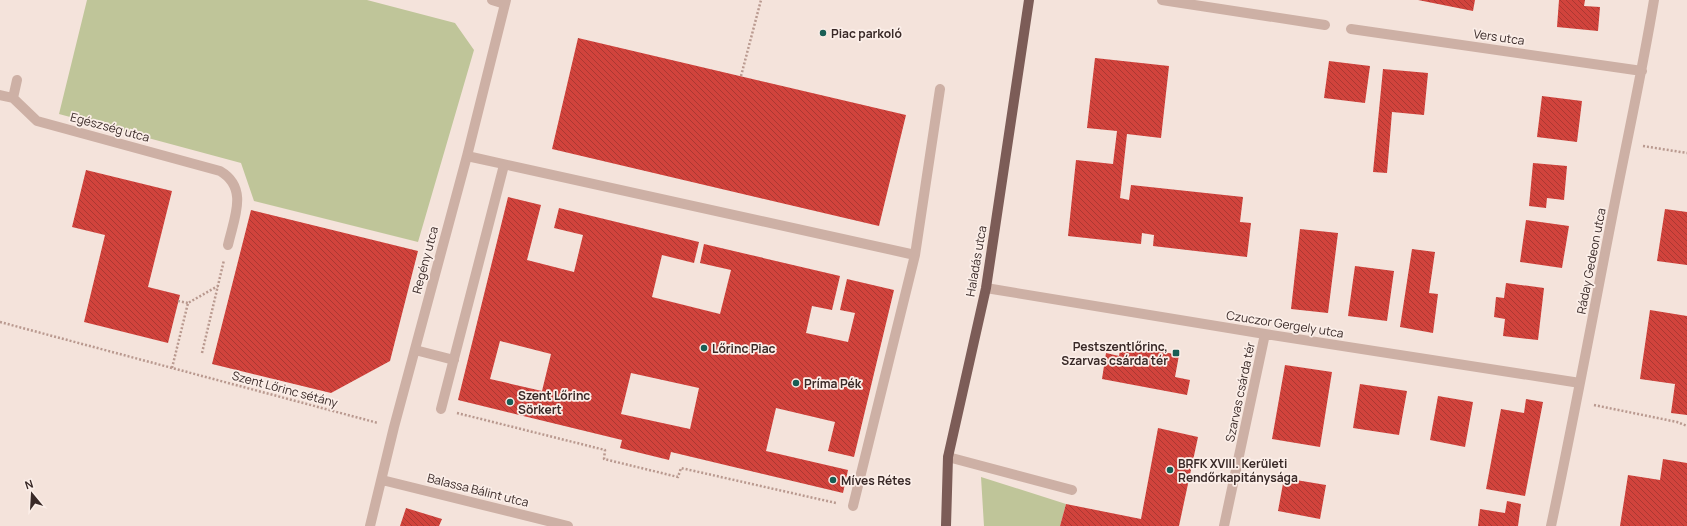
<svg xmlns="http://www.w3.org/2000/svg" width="1687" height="526" viewBox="0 0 1687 526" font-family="Manrope,sans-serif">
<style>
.green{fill:#bfc599}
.building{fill:url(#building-back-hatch);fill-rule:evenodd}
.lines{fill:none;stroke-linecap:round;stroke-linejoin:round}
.path{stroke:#b9998f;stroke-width:2.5;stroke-dasharray:2 2;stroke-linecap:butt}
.minor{stroke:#cdb0a5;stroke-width:10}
.major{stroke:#7c5c57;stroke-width:10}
.poi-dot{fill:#195e55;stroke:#fbeee8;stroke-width:1.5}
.labels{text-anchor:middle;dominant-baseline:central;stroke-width:3.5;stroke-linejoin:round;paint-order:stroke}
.poi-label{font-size:12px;font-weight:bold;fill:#392927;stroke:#fbeee8;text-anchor:start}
.street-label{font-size:12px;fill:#392927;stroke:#fbeee8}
</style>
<defs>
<pattern id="building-back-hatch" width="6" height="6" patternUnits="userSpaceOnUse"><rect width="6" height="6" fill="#d1433c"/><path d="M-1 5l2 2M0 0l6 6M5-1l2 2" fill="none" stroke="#ab3832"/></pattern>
</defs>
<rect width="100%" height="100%" fill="#f4e3db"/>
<path class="green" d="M87,0H367L455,23L474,50L418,242L254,201L241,163L59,114Z
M981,477L1066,504L1060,526H984Z"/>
<path class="building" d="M1418,0H1475L1473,11Z
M1559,0H1585L1584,6L1600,7L1598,31L1557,27Z
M578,38L906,115L879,226L552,149Z
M1095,58L1169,66L1161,138L1127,134L1120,198L1129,200L1131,185L1243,197L1240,222L1251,223L1247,257L1153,246L1154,235L1142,233L1141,244L1068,236L1076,160L1113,164L1117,131L1087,128Z
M1329,61L1370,66L1365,103L1324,98Z
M1383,69L1428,73L1424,115L1392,112L1387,173L1373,172Z
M1542,96L1582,101L1577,142L1537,137Z
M1533,163L1567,166L1564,200L1547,198L1546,208L1529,206Z
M86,170L172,191L148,287L180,295L168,343L84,322L105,235L72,227Z
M508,197L541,205L527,260L574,272L583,235L554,228L559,208L699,242L694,263L662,255L652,297L720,314L731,270L700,263L704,244L840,276L832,310L812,306L806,333L848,342L855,313L840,310L847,279L894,290L854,457L828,451L835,422L776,408L766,451L848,470L843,493L671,452L669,460L620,448L622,440L458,400ZM500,341L551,354L542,391L490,379ZM631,373L699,388L690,429L621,414Z
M1665,209L1687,212V265L1657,261Z
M251,210L418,251L390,361L331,393L212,364Z
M1526,220L1569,226L1562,268L1520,262Z
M1300,229L1338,233L1328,313L1291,309Z
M1412,249L1435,252L1429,293L1438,294L1433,333L1400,327Z
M1355,266L1394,271L1387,321L1348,316Z
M1506,283L1544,288L1538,340L1503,336L1505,319L1494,317L1496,297L1504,298Z
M1650,310L1687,316V415L1671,413L1675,384L1640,379Z
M1121,344L1179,355L1175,377L1190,380L1187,395L1102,379L1106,353L1119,356Z
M1285,365L1332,372L1320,447L1272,439Z
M1360,384L1407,391L1399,435L1353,428Z
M1438,396L1473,402L1465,447L1430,440Z
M1526,399L1543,402L1525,496L1486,489L1501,409L1524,413Z
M1158,428L1198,437L1179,526H1060L1066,504L1141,519Z
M1663,459L1687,463V526H1620L1628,475L1660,480Z
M1284,478L1326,485L1320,519L1278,511Z
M1507,501L1521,504L1518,526H1478L1480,509L1505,513Z
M406,508L442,519L439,526H400Z"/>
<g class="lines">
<path class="path" d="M741,76L761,0
M1643,146L1687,153
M178,301L188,303
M0,322L378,423
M202,353L224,260
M172,368L188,303L218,286
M1594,405L1677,422L1687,426
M457,413L605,450L604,459L678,477L681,468L836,503"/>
<path class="minor" d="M492,0L505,4
M1162,0L1325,25
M1351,29L1642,71
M0,95L13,98L37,121L220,171C249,188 234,218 228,245
M13,98L17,80
M467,156L915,255L853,506
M915,255L940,89
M986,288L1265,334L1580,383
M415,350L454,360
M441,409L504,165
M948,457L1072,490
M382,480L568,526
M370,526L394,427L467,156L506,0
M1224,526L1265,334
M1551,526C1573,423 1592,320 1612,217C1626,144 1642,73 1654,0"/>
<path class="major" d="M946,526L948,457L986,288L1029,0"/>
</g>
<g class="poi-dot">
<circle cx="823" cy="33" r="4"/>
<circle cx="704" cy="348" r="4"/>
<rect x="1172" y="349" width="8" height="8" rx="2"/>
<circle cx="796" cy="383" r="4"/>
<circle cx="510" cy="402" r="4"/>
<circle cx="1170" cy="470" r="4"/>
<circle cx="833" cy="480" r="4"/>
</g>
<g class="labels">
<g class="poi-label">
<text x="831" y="33">Piac parkoló</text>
<text x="1168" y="346" text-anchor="end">Pestszentlőrinc,<tspan x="1168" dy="14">Szarvas csárda tér</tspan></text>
<text x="712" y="348">Lőrinc Piac</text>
<text x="804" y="383">Príma Pék</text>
<text x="518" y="395">Szent Lőrinc<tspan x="518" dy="14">Sörkert</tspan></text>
<text x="1178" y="463">BRFK XVIII. Kerületi<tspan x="1178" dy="14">Rendőrkapitánysága</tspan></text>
<text x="841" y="480">Míves Rétes</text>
</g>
<g class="street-label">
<text transform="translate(1499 37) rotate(8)">Vers utca</text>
<text transform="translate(110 127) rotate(15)">Egészség utca</text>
<text transform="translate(425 260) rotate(-75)">Regény utca</text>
<text transform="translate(976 261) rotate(-80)">Haladás utca</text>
<text transform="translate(1591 261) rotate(-79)">Ráday Gedeon utca</text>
<text transform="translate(1285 324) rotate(9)">Czuczor Gergely utca</text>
<text transform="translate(285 389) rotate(15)">Szent Lőrinc sétány</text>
<text transform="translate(1240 392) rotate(-78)">Szarvas csárda tér</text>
<text transform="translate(478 490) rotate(14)">Balassa Bálint utca</text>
</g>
</g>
<g transform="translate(32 494) rotate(342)" stroke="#fbeee8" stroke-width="3" paint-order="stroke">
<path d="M0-3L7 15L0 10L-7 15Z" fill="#392927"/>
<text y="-6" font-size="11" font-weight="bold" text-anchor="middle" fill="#392927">N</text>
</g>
</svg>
